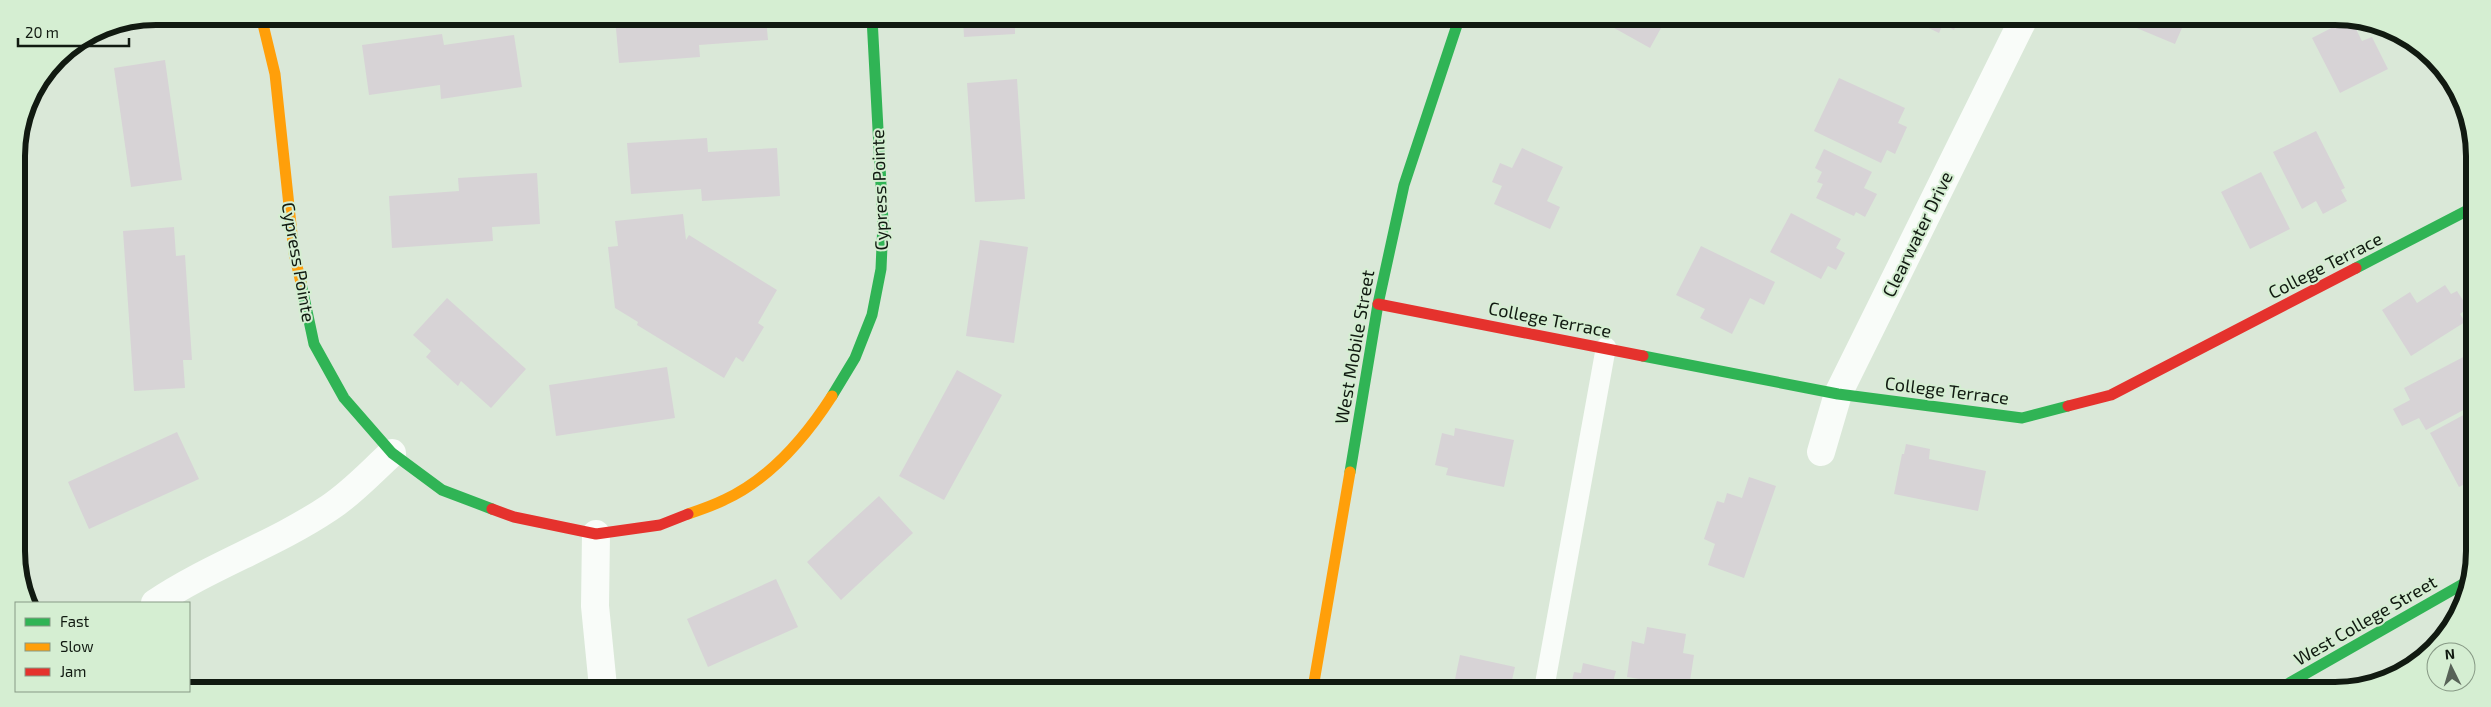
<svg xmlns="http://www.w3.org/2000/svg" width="2491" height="707" viewBox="0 0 2491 707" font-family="'Exo 2',sans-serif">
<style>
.building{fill:#d7d3d6}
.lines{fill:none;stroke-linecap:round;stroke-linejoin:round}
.lane{stroke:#f9fcf9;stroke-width:20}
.street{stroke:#f9fcf9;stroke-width:28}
.fast{stroke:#30b455;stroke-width:11}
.slow{stroke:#ff9f0a;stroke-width:11}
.jam{stroke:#e5322d;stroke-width:11}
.labels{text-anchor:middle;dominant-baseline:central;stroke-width:4;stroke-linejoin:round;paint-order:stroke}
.street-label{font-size:18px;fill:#111a11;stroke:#d5eed2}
.rim{fill:none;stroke:#111a11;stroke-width:6}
</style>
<rect width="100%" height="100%" fill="#dae8d8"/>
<path class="building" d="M615,17L766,18L768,40L699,45L700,57L619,63Z
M963,18H1015V34L964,37Z
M1598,19H1666L1650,48Z
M1912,20H1958L1954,30L1943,24L1939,33Z
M2129,20L2185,21L2175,44L2127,24Z
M2345,21H2352L2362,41L2372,37L2388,69L2340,93L2312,38Z
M442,34L444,45L514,35L522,87L441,99L440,85L369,95L362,45Z
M165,60L182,180L131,187L114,68Z
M1839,78L1905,108L1898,123L1907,127L1895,154L1887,150L1881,163L1814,131Z
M1017,79L1025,199L975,202L967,83Z
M2316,131L2345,188L2341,190L2347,201L2323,214L2316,201L2302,209L2273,152Z
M707,138L708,152L777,148L780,196L702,201L701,189L631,194L627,143Z
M1522,148L1563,167L1547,201L1560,207L1550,229L1494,204L1502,186L1492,182L1500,163L1512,168Z
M1824,149L1872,172L1864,188L1877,194L1865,217L1856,212L1854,216L1816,198L1823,184L1817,182L1822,172L1815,168Z
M2261,172L2290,229L2250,249L2221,192Z
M537,173L540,224L492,227L493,241L392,248L389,196L459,191L458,178Z
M1791,213L1841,239L1836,248L1845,253L1836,270L1828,266L1821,279L1770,252Z
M683,214L686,240L689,235L777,290L758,323L764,327L743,362L736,357L724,378L637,325L638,322L615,308L608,247L618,246L615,221Z
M174,227L176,256L185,255L192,360H183L185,388L134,391L123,231Z
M980,240L1028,247L1014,343L966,336Z
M1701,246L1775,282L1764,305L1750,298L1732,334L1700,318L1705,309L1676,295Z
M2445,285L2451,294L2457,291L2468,308L2460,314L2465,322L2411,356L2382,310L2410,292L2417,303Z
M447,298L526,369L491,408L461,381L458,386L426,357L431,351L413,335Z
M2471,353V406L2426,430L2419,418L2402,426L2393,409L2410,400L2404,388Z
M667,367L675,418L556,436L549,385Z
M957,370L1002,395L944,500L899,476Z
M2471,411V481L2459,487L2430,433Z
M1455,428L1514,440L1504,487L1446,475L1448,468L1435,465L1442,433L1454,436Z
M177,432L199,479L89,529L68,482Z
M1906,444L1930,449L1929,459L1986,471L1978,511L1894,494L1902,454H1904Z
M1749,477L1776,486L1744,578L1708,565L1715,544L1704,539L1717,501L1724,503L1727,493L1742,498Z
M879,496L913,533L841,600L807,562Z
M776,579L798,627L708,667L687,619Z
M1647,627L1686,634L1683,653L1694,655L1689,687L1627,677L1632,641L1644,644Z
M1460,655L1515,667L1510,689H1453Z
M1583,663L1616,671L1613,682L1621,684L1620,689H1570L1574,672L1581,673Z"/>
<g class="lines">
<path class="lane" d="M1544,689L1606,347"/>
<path class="street" d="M1821,452L1838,394L2023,20
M596,534L595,606L603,687
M155,603C210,566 274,545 329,508C352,493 372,471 392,453"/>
<path class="fast" d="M2356,268L2472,208
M301,283L314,344L344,398L392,453L442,490L492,509
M1643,356L1838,394L2022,418L2068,406
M832,396L855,358L872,315L881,269L883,222L872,18
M1350,472L1378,304L1404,185L1459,19
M2277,690L2470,580"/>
<path class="slow" d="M261,16L275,74L294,253L301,283
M688,514C700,510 712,506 724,500C770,479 805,438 832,396
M1313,688L1350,472"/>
<path class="jam" d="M1378,304L1643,356
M2068,406L2111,395L2356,268
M492,509L514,517L596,534L660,525L688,514"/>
</g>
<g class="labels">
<g class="street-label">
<text transform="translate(879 190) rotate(-92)">Cypress Pointe</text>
<text transform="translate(1917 234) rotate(-64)">Clearwater Drive</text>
<text transform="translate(299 262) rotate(80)">Cypress Pointe</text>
<text transform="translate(2325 265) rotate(-27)">College Terrace</text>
<text transform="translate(1550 319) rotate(11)">College Terrace</text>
<text transform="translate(1354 347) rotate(-80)">West Mobile Street</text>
<text transform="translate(1947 390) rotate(7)">College Terrace</text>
<text transform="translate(2365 620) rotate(-30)">West College Street</text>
</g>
</g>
<path d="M0 0H2491V707H0ZM156 25H2335A131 131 0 0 1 2466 156V551A131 131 0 0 1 2335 682H156A131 131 0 0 1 25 551V156A131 131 0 0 1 156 25Z" fill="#d5eed2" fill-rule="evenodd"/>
<path class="rim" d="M156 25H2335A131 131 0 0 1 2466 156V551A131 131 0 0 1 2335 682H156A131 131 0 0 1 25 551V156A131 131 0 0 1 156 25Z"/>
<rect x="15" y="602" width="175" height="90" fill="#d5eed2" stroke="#879985"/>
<rect x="25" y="618" width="25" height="8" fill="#30b455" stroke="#879985"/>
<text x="60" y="627" font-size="15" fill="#111a11">Fast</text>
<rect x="25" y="643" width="25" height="8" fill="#ff9f0a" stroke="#879985"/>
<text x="60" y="652" font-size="15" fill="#111a11">Slow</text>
<rect x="25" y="668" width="25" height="8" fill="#e5322d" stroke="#879985"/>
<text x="60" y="677" font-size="15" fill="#111a11">Jam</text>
<g transform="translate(2451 667) rotate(355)"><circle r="24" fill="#d5eed2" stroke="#879985"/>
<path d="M0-4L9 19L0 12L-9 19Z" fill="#576257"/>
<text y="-8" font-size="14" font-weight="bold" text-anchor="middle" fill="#111a11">N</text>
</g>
<path d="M18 38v8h111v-8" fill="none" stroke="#111a11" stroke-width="2.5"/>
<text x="25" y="38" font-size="15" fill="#111a11" stroke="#d5eed2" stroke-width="4" paint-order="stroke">20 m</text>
</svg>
